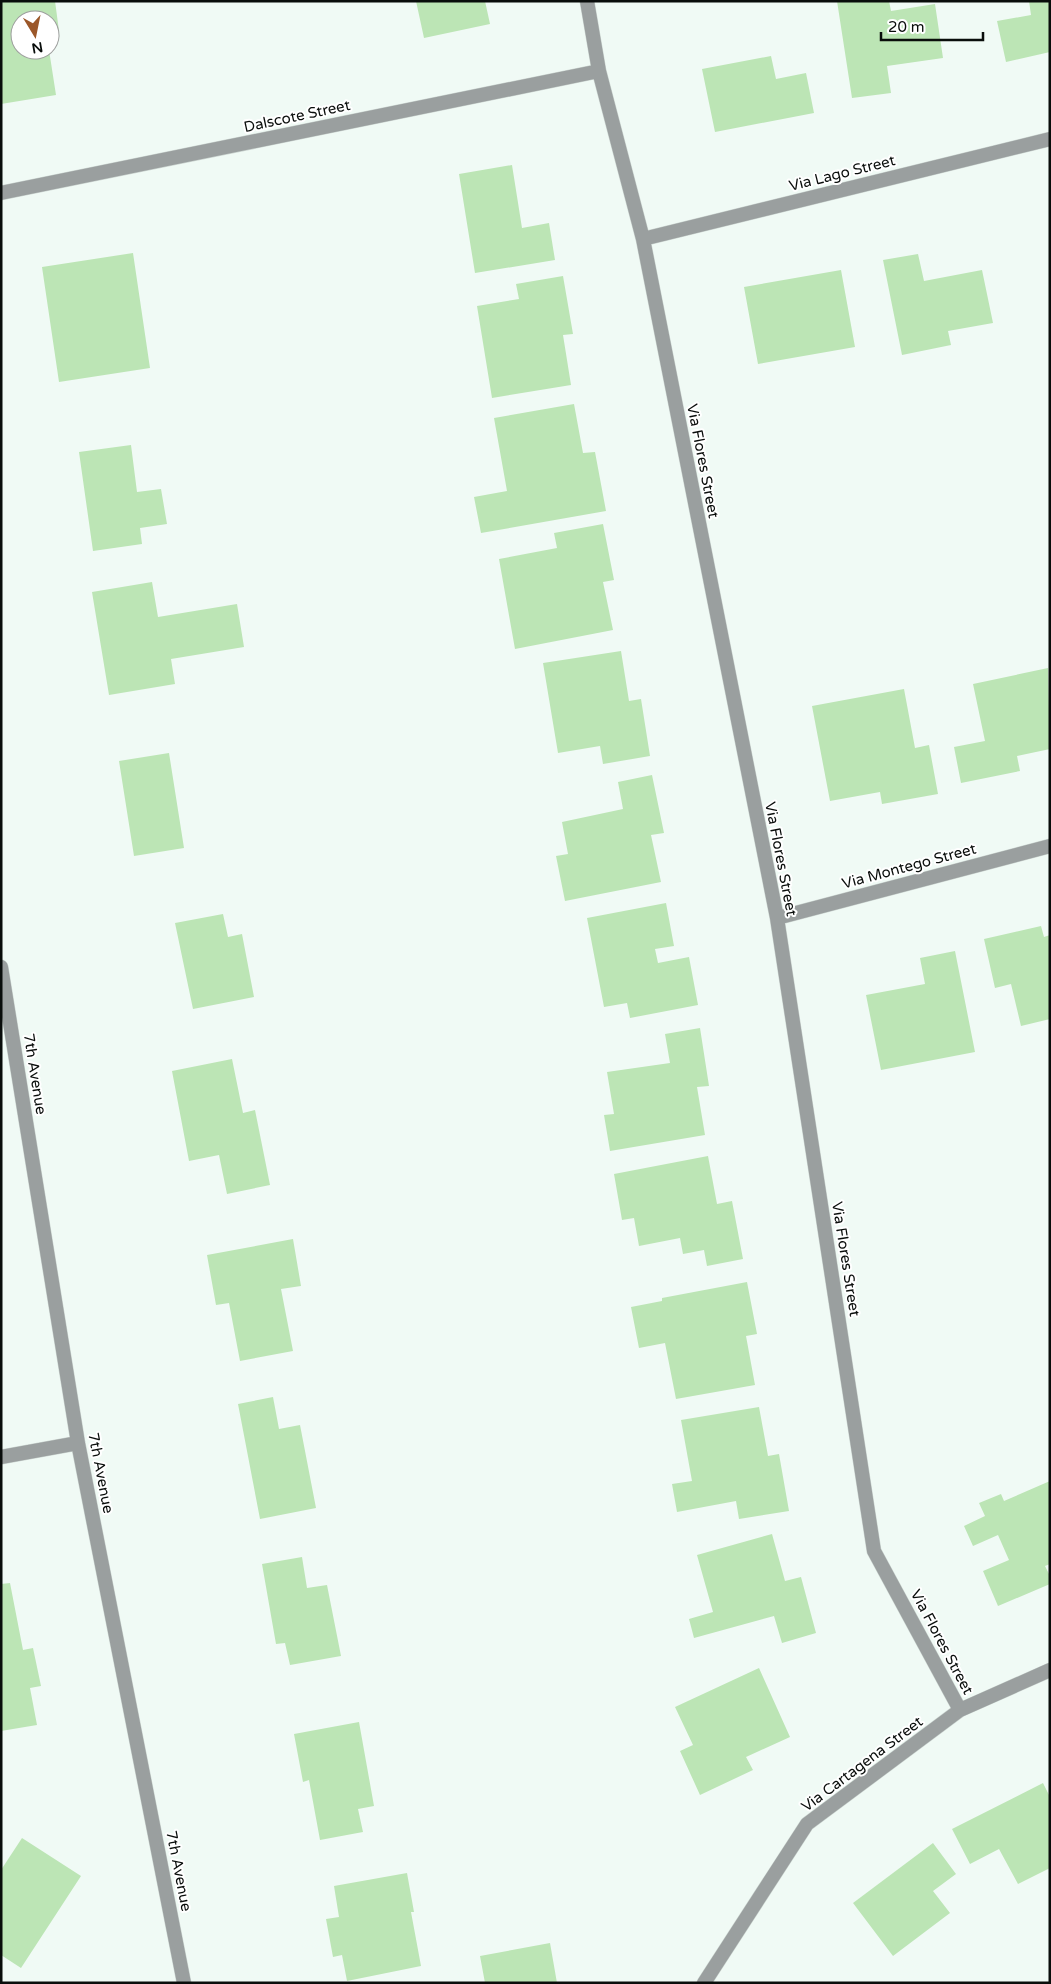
<svg xmlns="http://www.w3.org/2000/svg" width="1051" height="1984" viewBox="0 0 1051 1984" font-family="'Varela Round',sans-serif">
<style>
.building{fill:#bce5b5}
.lines{fill:none;stroke-linecap:round;stroke-linejoin:round}
.minor-casing{stroke:#cbd4d0;stroke-width:15}
.minor{stroke:#9a9f9f;stroke-width:14}
.labels{text-anchor:middle;dominant-baseline:central;stroke-width:4;stroke-linejoin:round;paint-order:stroke}
.street-label{font-size:15px;fill:#090d0b;stroke:#fff}
</style>
<rect width="100%" height="100%" fill="#f0faf5"/>
<path class="building" d="M1,1H55L59,31L50,33V20H20V50H49L56,95L1,104Z
M416,1H485L490,24L424,38Z
M837,1H889L891,11L935,4L943,58L887,66L891,93L852,98Z
M1029,1H1050V52L1006,62L997,21L1031,15Z
M771,56L776,79L806,73L814,113L715,132L702,69Z
M512,165L522,228L549,223L555,260L475,273L459,174Z
M133,253L150,368L59,382L42,267Z
M918,254L924,281L982,270L993,323L948,331L951,345L902,355L883,260Z
M841,270L855,347L758,364L744,287Z
M563,276L573,334L563,335L571,385L492,398L477,306L519,299L516,284Z
M574,404L583,453L595,452L606,511L481,533L474,497L507,491L494,418Z
M131,445L137,492L161,489L167,524L140,528L142,544L93,551L79,452Z
M603,524L614,580L603,582L613,630L515,649L499,559L557,548L554,533Z
M152,582L158,617L237,604L244,647L171,659L175,684L109,695L92,592Z
M621,651L629,701L641,699L650,756L603,764L600,746L558,753L543,663Z
M1048,668L1050,749L1017,756L1020,771L961,783L954,747L985,741L973,684Z
M904,689L915,748L929,745L938,794L882,804L880,792L830,801L812,706Z
M169,753L184,848L134,856L119,761Z
M652,775L664,833L651,835L661,882L565,901L556,856L568,854L562,822L623,809L618,782Z
M666,903L674,946L655,949L658,963L689,957L698,1005L630,1018L627,1003L604,1007L587,918Z
M223,914L228,937L242,934L254,997L193,1009L175,923Z
M1041,926L1044,937L1050,935V1019L1021,1026L1011,984L995,988L984,939Z
M955,951L975,1052L881,1070L866,995L925,984L920,958Z
M700,1028L709,1086L697,1087L705,1135L610,1151L604,1115L614,1114L607,1072L670,1063L665,1034Z
M232,1059L243,1113L255,1110L270,1185L227,1194L219,1155L189,1161L172,1071Z
M708,1156L717,1204L732,1201L743,1259L707,1266L704,1250L683,1254L680,1238L639,1246L634,1218L622,1220L614,1174Z
M293,1239L301,1286L281,1289L293,1351L240,1361L229,1303L216,1305L207,1255Z
M747,1282L757,1334L746,1336L755,1385L676,1399L665,1343L639,1348L631,1307L662,1301V1298Z
M273,1397L279,1429L300,1425L316,1508L260,1519L238,1404Z
M759,1407L768,1456L779,1454L789,1511L739,1519L736,1501L677,1512L672,1484L692,1481L681,1420Z
M1050,1481V1564L1045,1566L1050,1576V1584L998,1606L983,1571L1009,1560L998,1535L973,1546L964,1526L985,1516L979,1503L1001,1494L1004,1501Z
M772,1534L785,1581L801,1577L816,1633L782,1643L774,1616L694,1638L689,1619L713,1612L697,1555Z
M302,1557L307,1588L327,1585L341,1656L290,1665L285,1643L276,1644L262,1564Z
M10,1583L23,1650L33,1648L41,1686L30,1688L37,1725L1,1731V1584Z
M759,1668L790,1737L746,1757L753,1770L700,1795L680,1751L693,1745L675,1707Z
M359,1722L374,1806L358,1809L363,1832L320,1840L309,1780L303,1782L294,1734Z
M1043,1783L1050,1797V1868L1018,1884L999,1849L970,1864L952,1829Z
M22,1838L81,1876L21,1968L1,1955V1870Z
M933,1843L956,1874L933,1891L950,1913L893,1956L853,1903Z
M407,1873L414,1912H411L421,1966L347,1981L342,1955L333,1957L326,1919L339,1917L334,1886Z
M550,1943L557,1983H485L480,1956Z"/>
<g class="lines">
<g class="minor-casing">
<path id="minor" d="M587,1L599,71L643,239L777,918L874,1551L960,1710
M1,193L599,71
M643,239L1050,139
M777,918L1050,846
M1,967L78,1443L184,1983
M1,1457L78,1443
M704,1983L807,1824L960,1710L1050,1670"/>
</g>
<use href="#minor" class="minor"/>
</g>
<g class="labels">
<g class="street-label">
<text transform="translate(297 116) rotate(-12)">Dalscote Street</text>
<text transform="translate(842 173) rotate(-14)">Via Lago Street</text>
<text transform="translate(703 461) rotate(79)">Via Flores Street</text>
<text transform="translate(781 859) rotate(79)">Via Flores Street</text>
<text transform="translate(909 866) rotate(-15)">Via Montego Street</text>
<text transform="translate(35 1074) rotate(81)">7th Avenue</text>
<text transform="translate(846 1259) rotate(81)">Via Flores Street</text>
<text transform="translate(101 1473) rotate(79)">7th Avenue</text>
<text transform="translate(942 1642) rotate(62)">Via Flores Street</text>
<text transform="translate(862 1764) rotate(-37)">Via Cartagena Street</text>
<text transform="translate(179 1871) rotate(79)">7th Avenue</text>
</g>
</g>
<rect width="1051" height="1984" fill="none" stroke="#090d0b" stroke-width="5"/>
<g transform="translate(35 35) rotate(170)"><circle r="24" fill="#ffffff" stroke="#9d9e9d"/>
<path d="M0-4L9 19L0 12L-9 19Z" fill="#9b5729"/>
<text y="-8" font-size="14" font-weight="bold" text-anchor="middle" fill="#090d0b">N</text>
</g>
<path d="M881 32v8h102v-8" fill="none" stroke="#090d0b" stroke-width="2.5"/>
<text x="888" y="32" font-size="15" fill="#090d0b" stroke="#ffffff" stroke-width="4" paint-order="stroke">20 m</text>
</svg>
